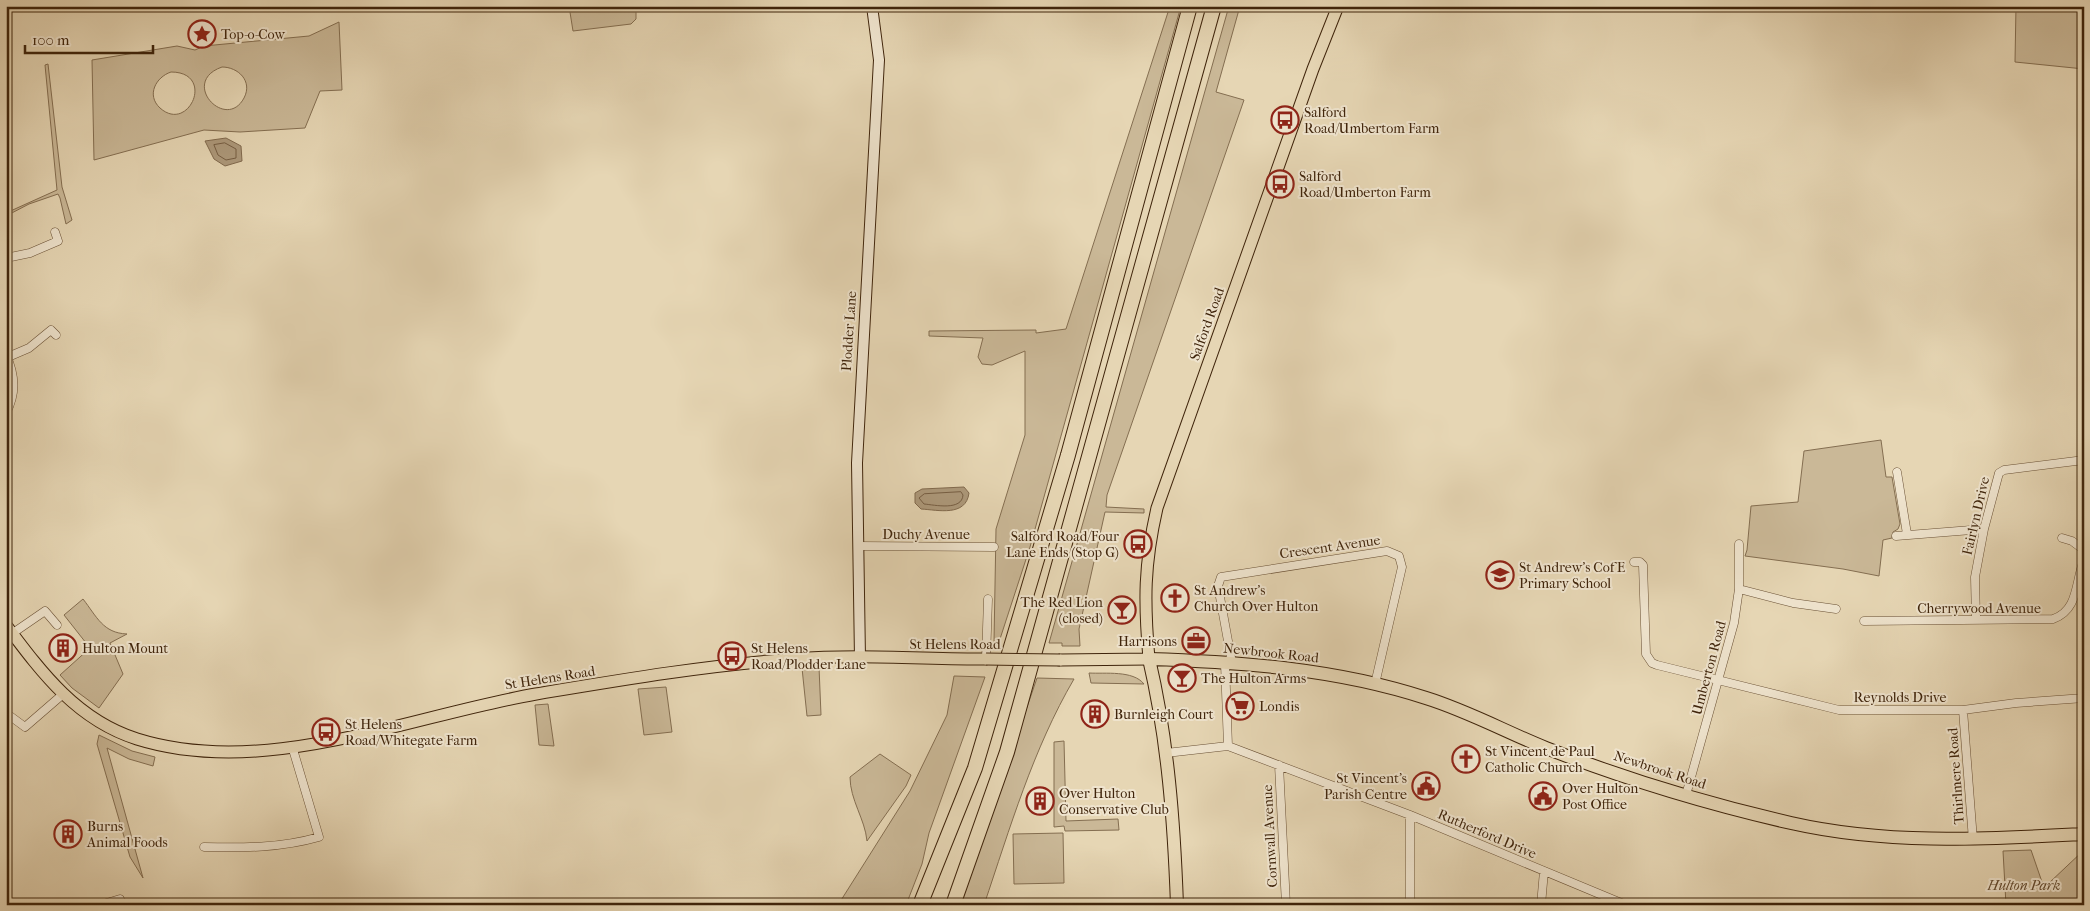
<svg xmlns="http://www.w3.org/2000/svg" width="2090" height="911" viewBox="0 0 2090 911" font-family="'IM FELL French Canon',serif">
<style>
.green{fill:#cab897;stroke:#846e51;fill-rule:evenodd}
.water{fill:#ad997b;stroke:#816a4e}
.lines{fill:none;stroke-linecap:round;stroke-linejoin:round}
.shore{stroke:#765e43;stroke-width:1}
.minor-casing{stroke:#695035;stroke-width:9}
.secondary-casing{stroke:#3f240b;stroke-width:12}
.primary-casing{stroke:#3f240b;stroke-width:13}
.trunk-casing{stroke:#3f240b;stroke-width:14}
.motorway-casing{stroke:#3f240b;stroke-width:16}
.minor{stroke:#efe4ce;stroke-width:8}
.secondary{stroke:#efe4ce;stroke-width:10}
.primary{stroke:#e6d6b4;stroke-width:11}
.trunk{stroke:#e6d6b4;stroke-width:12}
.motorway{stroke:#e6d6b4;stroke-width:14}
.primary-bridge-casing{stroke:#3f240b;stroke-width:13;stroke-linecap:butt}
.primary-bridge{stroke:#e6d6b4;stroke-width:11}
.labels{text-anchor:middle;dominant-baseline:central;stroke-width:4;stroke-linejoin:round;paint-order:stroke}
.poi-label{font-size:14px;fill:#3f240b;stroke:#efe4ce;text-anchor:start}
.street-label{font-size:14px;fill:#3f240b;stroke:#efe4ce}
.park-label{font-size:14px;font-style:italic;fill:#62492e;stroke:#efe4ce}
</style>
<rect width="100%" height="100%" fill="#e6d6b4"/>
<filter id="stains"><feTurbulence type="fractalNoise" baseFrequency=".004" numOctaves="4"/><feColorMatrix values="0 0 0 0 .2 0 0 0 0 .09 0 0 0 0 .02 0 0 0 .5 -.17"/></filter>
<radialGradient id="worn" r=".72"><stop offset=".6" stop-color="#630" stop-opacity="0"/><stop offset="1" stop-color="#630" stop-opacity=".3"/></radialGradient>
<path class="green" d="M569,6H636V19L631,24L573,31Z
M1170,6H1181L1030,547L999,642H994L996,529L1025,435V351L992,365L982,364L978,357L983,338L929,336V331L1036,330V333L1066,329Z
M1229,6H1240L1216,92L1244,100L1107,495L1106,507L1144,509V513L1105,512L1079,629L1080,646H1062V643H1049Z
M2016,6H2084V69L2015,62Z
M339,22L342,90L320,91L305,128L240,132L204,130L94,160L92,60L177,46L195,50L204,46L309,36ZM222,67C238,67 253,81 244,98C226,132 179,82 222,67ZM171,72C216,72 189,134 160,108C146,95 156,77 171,72Z
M48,64L62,187L72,220L66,224L60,198L58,194L29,204L6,216V213L57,190L45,65Z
M1881,440L1886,477H1892L1900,524L1898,529L1893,532L1892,538L1883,540L1879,576L1843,569L1745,556L1747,550L1751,506L1798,502L1804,451Z
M83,599C97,617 103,633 127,634L110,643L123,674L99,708L72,688L60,675L90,648L64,615Z
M819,667L821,715L807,716L802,668Z
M1089,673C1105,674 1133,670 1144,684L1091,683Z
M954,676L985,677L929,833L922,864L906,905H838L910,791L947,715Z
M1037,678L1074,679C1033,749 1010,828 984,905H959Z
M666,687L672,732L644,735L638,689Z
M548,704L554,746L539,745L535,705Z
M99,735L132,751L155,757L153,766L129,759L107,748L143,878L130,857L97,744Z
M1064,741L1066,821L1118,819L1119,830L1065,831L1064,826L1054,827V742Z
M880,754L911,775L906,786L867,841C865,819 850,800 850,777Z
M1063,833L1064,883L1014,884L1013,834Z
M2031,850L2042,882L2049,883L2084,850V905H2006L2003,851Z"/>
<path class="water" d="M226,138L241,146L242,161L225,166L214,159L205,141Z
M964,487L969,493C966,517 938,510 921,509L915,503V493L922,489Z"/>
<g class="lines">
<path class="shore" d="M225,143L236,149V158L226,160L218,155L214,145Z
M961,492L963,495C962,511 935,505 924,504L919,498L924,494Z"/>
<g class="minor-casing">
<path id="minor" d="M6,258L30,253L58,241L55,232
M6,355C15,374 17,393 6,413
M8,357L29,348L51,330L56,335
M1897,472L1907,534
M1896,536L1984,529
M2062,538L2072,541L2084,550
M858,546L994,547
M1634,562H1640L1643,565L1646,654L1652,663L1657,665L1839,710H1963L2016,703L2084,698
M1739,589L1793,603L1836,609
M1976,620L1975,577L1984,529L1999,473L2004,470L2084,460
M1864,621L2053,619C2079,610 2075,582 2084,560
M13,633L45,611L57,625
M986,659L988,599
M1225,663L1228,746
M1232,663L1218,586L1221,577L1387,551L1399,556L1402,567L1375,684
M1963,710L1973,840
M6,713L25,727L62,695
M1166,753L1228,746L1410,815L1626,905
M1279,765L1286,905
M1686,795L1734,623L1739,589V544
M1410,815V905
M204,847C243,848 281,848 319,837L292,746
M100,905L120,899
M1541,905L1544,871"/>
</g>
<g class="secondary-casing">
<path id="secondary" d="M860,658L857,463L879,60L872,6"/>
</g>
<g class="primary-casing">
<path id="primary" d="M6,625C42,673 77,720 137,739C265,779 409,716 536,694C620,680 708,665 794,659C857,654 923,659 986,659
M1060,660L1149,659C1144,601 1144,565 1157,508L1313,69L1338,6"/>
</g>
<g class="trunk-casing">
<path id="trunk" d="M1177,905C1174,822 1168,740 1149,659C1242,662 1337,669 1426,698C1468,711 1506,732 1546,748C1625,779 1708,804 1791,823C1888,845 1985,839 2084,834"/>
</g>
<g class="motorway-casing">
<path id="motorway" d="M920,905L975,768L1068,455L1190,6
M953,905L1007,752L1214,6"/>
</g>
<use href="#minor" class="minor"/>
<use href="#secondary" class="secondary"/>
<use href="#primary" class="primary"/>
<use href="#trunk" class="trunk"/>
<use href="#motorway" class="motorway"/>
<g class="primary-bridge-casing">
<path id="primary-bridge" d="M986,659L1060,660"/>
</g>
<use href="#primary-bridge" class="primary-bridge"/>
</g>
<defs>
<g id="sight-ring" transform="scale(1.4375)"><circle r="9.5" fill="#efe4ce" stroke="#8f2418" stroke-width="1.5"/><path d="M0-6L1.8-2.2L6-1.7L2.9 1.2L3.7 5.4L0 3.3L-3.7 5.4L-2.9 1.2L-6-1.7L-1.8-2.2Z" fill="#8f2418"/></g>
<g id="bus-ring" transform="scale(1.4375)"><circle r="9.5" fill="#efe4ce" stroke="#8f2418" stroke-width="1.5"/><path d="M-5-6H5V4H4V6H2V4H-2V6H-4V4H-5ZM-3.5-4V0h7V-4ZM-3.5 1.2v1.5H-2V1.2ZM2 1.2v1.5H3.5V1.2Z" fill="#8f2418"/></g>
<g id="school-ring" transform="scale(1.4375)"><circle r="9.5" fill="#efe4ce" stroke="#8f2418" stroke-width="1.5"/><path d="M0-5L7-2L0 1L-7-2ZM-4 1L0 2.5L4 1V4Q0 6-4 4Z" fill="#8f2418"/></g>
<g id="church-ring" transform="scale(1.4375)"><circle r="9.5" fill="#efe4ce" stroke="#8f2418" stroke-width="1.5"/><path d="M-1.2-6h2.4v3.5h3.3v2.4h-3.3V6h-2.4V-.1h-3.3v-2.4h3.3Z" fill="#8f2418"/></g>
<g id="bar-ring" transform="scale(1.4375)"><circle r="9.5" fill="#efe4ce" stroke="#8f2418" stroke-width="1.5"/><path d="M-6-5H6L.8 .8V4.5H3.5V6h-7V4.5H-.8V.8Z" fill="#8f2418"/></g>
<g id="office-ring" transform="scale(1.4375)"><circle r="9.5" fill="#efe4ce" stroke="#8f2418" stroke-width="1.5"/><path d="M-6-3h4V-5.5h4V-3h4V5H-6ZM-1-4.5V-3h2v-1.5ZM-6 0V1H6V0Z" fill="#8f2418"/></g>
<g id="building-ring" transform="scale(1.4375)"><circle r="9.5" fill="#efe4ce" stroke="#8f2418" stroke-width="1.5"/><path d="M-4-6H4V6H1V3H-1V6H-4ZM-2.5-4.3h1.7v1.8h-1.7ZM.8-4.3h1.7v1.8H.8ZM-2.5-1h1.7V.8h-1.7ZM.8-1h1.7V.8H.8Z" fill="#8f2418"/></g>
<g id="supermarket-ring" transform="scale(1.4375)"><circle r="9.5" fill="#efe4ce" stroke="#8f2418" stroke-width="1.5"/><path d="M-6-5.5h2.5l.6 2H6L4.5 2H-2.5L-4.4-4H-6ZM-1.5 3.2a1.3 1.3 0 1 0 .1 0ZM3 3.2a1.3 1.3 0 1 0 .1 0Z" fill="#8f2418"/></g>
<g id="civic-ring" transform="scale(1.4375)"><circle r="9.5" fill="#efe4ce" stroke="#8f2418" stroke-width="1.5"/><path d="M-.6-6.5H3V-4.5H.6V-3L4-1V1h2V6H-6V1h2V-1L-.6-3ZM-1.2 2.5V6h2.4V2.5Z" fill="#8f2418"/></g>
</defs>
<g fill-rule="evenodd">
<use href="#sight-ring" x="202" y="34"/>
<use href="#bus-ring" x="1285" y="120"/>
<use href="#bus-ring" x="1280" y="184"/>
<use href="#bus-ring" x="1138" y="544"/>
<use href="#school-ring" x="1500" y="575"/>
<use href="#church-ring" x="1175" y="598"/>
<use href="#bar-ring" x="1122" y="610"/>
<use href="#office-ring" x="1196" y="641"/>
<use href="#building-ring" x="63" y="648"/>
<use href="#bus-ring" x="732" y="656"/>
<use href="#bar-ring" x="1182" y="678"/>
<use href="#supermarket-ring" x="1240" y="706"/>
<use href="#building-ring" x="1095" y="714"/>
<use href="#bus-ring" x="326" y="732"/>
<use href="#church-ring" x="1466" y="759"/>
<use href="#civic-ring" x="1426" y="786"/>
<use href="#civic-ring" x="1543" y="796"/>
<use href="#building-ring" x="1040" y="801"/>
<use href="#building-ring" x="68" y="834"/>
</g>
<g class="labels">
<g class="poi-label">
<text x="221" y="34">Top-o-Cow</text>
<text x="1304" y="112">Salford<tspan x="1304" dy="16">Road/Umbertom Farm</tspan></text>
<text x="1299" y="176">Salford<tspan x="1299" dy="16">Road/Umberton Farm</tspan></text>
<text x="1119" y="536" text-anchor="end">Salford Road/Four<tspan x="1119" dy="16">Lane Ends (Stop G)</tspan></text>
<text x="1519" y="567">St Andrew's CofE<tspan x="1519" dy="16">Primary School</tspan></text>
<text x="1194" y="590">St Andrew's<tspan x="1194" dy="16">Church Over Hulton</tspan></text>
<text x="1103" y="602" text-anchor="end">The Red Lion<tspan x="1103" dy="16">(closed)</tspan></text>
<text x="1177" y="641" text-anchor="end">Harrisons</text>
<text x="82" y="648">Hulton Mount</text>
<text x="751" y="648">St Helens<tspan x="751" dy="16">Road/Plodder Lane</tspan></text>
<text x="1201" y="678">The Hulton Arms</text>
<text x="1259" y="706">Londis</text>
<text x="1114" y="714">Burnleigh Court</text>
<text x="345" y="724">St Helens<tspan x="345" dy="16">Road/Whitegate Farm</tspan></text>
<text x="1485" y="751">St Vincent de Paul<tspan x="1485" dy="16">Catholic Church</tspan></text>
<text x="1407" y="778" text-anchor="end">St Vincent's<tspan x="1407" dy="16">Parish Centre</tspan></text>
<text x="1562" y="788">Over Hulton<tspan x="1562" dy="16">Post Office</tspan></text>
<text x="1059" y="793">Over Hulton<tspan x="1059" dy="16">Conservative Club</tspan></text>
<text x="87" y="826">Burns<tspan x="87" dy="16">Animal Foods</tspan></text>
</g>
<g class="street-label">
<text transform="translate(1207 324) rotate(-70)">Salford Road</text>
<text transform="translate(849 331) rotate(-86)">Plodder Lane</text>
<text transform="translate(1976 516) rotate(-77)">Fairlyn Drive</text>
<text x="926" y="534">Duchy Avenue</text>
<text transform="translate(1330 547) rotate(-8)">Crescent Avenue</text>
<text x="1979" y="608">Cherrywood Avenue</text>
<text x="955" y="644">St Helens Road</text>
<text transform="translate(1271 653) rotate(6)">Newbrook Road</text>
<text transform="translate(1709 668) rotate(-75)">Umberton Road</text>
<text transform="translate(550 678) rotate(-9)">St Helens Road</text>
<text x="1900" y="697">Reynolds Drive</text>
<text transform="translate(1660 770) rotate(18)">Newbrook Road</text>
<text transform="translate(1956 776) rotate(-94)">Thirlmere Road</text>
<text transform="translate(1487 834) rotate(23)">Rutherford Drive</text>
<text transform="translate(1270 836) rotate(-93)">Cornwall Avenue</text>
</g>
<g class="park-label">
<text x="2024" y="885">Hulton Park</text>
</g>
</g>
<rect width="2090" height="911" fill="none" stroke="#e6d6b4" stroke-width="25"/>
<rect x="8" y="8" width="2075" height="896" fill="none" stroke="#3f240b" stroke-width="2.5"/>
<rect x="12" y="12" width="2065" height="886" fill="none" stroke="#3f240b"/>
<path d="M25 45v8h128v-8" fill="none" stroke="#3f240b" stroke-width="2.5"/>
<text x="32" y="45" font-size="15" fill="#3f240b" stroke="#efe4ce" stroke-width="4" paint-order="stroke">100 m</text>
<rect width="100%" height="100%" filter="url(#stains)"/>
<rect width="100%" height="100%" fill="url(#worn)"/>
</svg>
